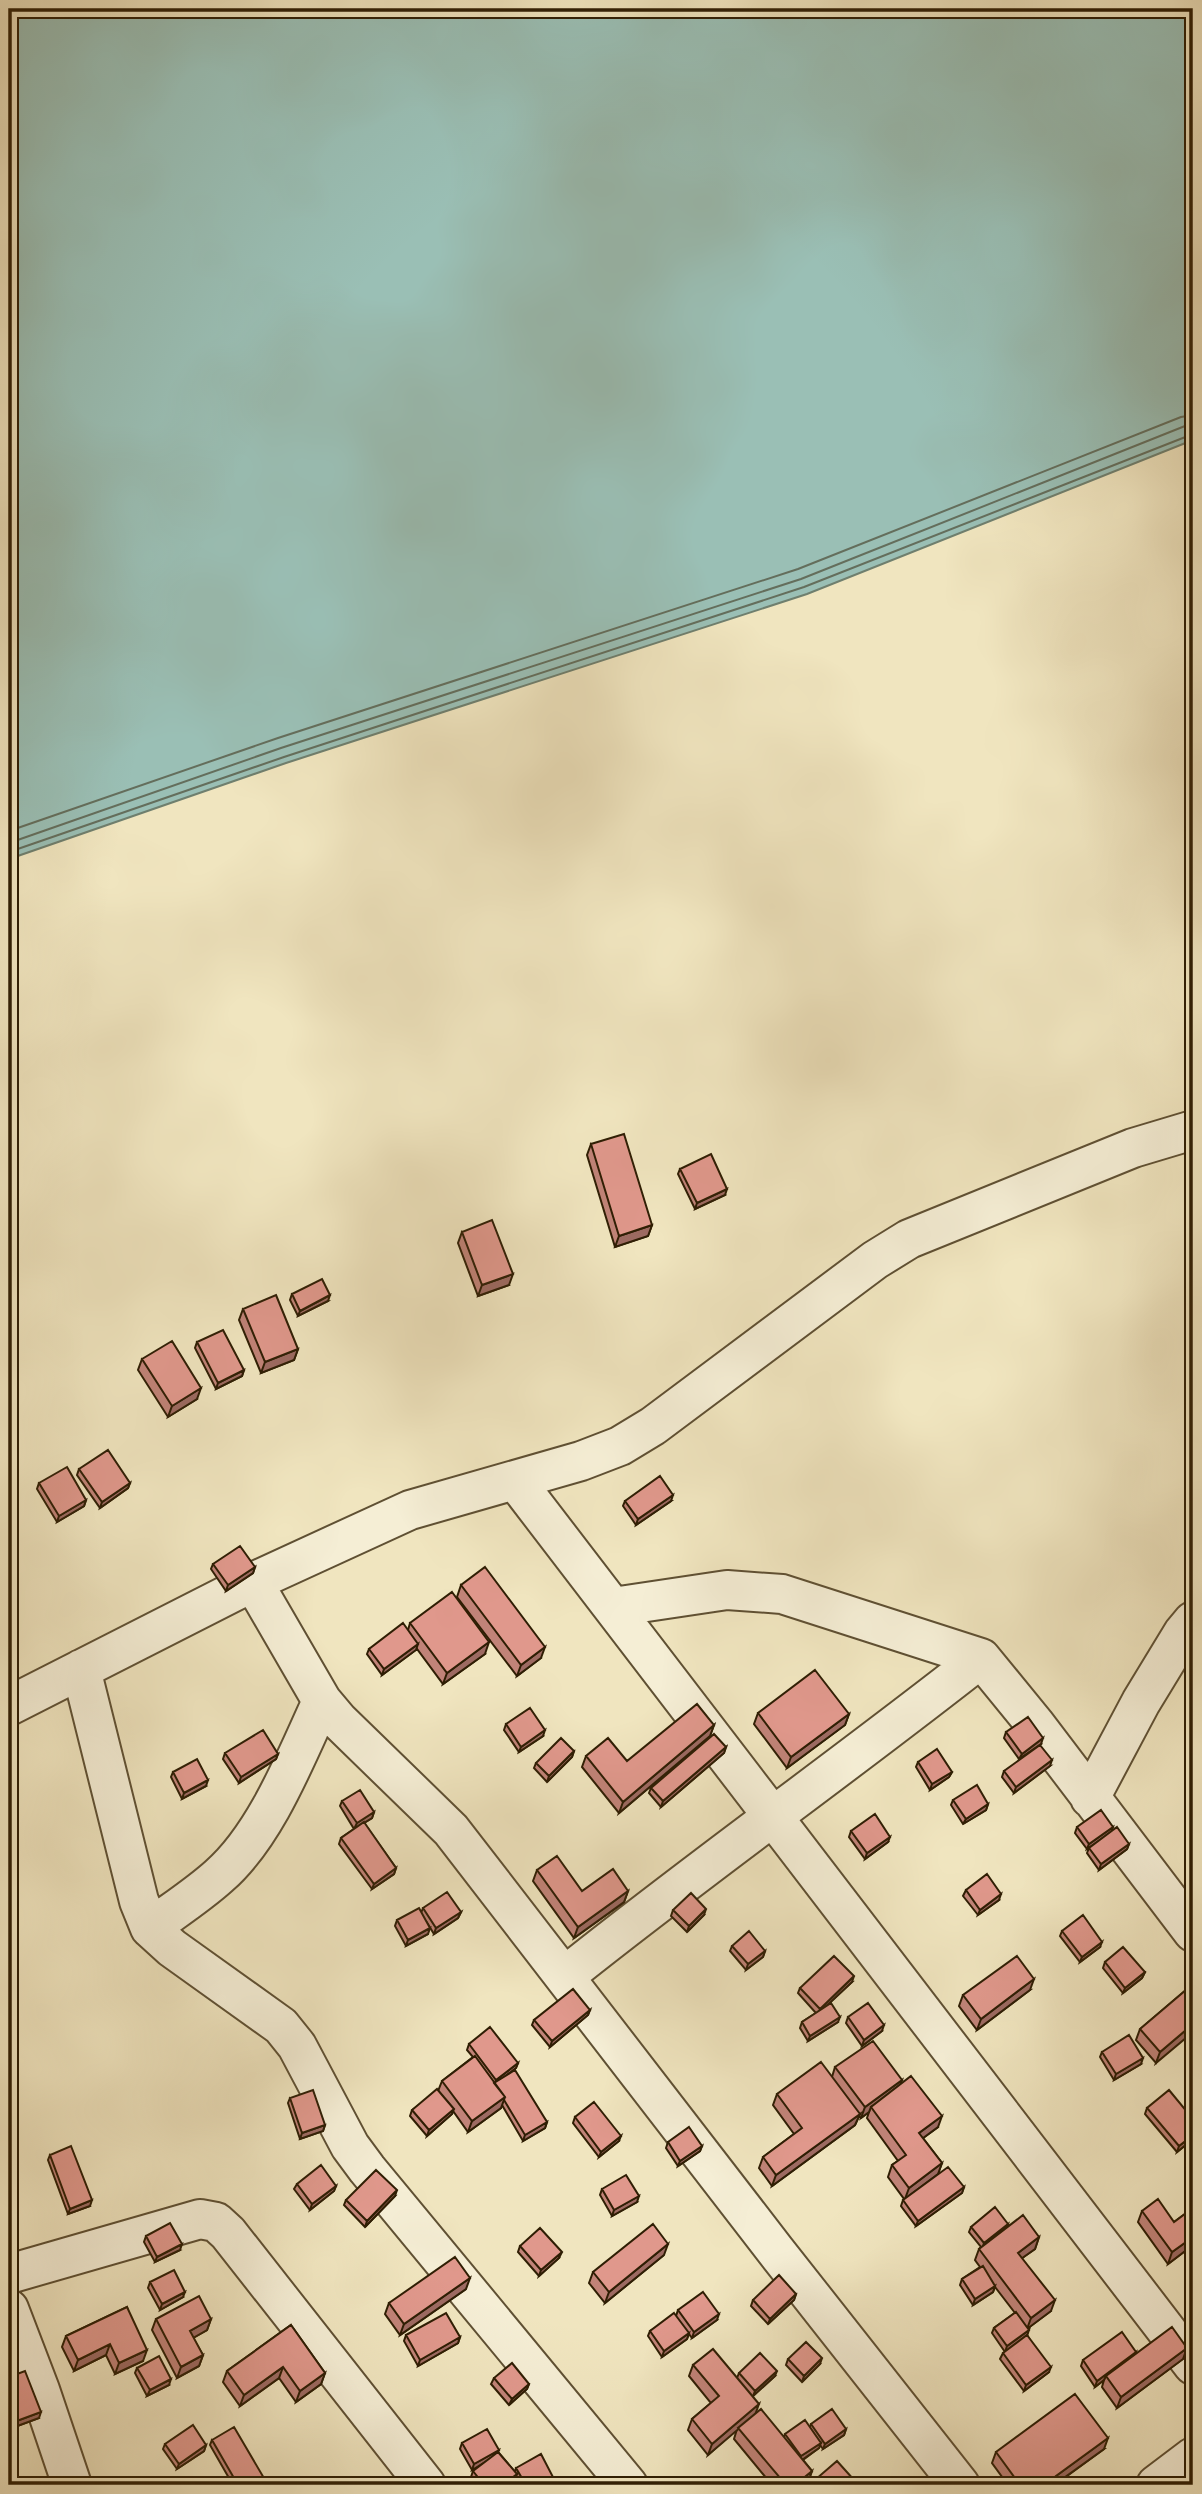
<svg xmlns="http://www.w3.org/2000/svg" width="1202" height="2494" viewBox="0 0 1202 2494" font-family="'Libre Bodoni',serif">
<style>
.water{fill:#9abfb5;stroke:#6f7f6e;stroke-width:2}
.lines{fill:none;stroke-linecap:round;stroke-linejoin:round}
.shore{stroke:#646e5c;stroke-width:2}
.minor-casing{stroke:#5f5033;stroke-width:42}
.minor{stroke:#f5eed5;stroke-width:38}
.wall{fill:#c18378;stroke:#2f1e04;stroke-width:2}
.shaded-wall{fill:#9d6a62;stroke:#2f1e04;stroke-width:2}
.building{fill:#e0988c;stroke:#2f1e04;stroke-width:2}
</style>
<rect width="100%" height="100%" fill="#f0e5bf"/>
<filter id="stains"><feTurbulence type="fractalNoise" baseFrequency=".00286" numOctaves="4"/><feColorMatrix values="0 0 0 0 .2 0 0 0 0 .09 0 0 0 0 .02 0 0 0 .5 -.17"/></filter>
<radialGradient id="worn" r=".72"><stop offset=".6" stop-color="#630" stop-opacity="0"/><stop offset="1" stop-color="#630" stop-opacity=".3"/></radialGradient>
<path class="water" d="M9,9H1193V440L807,594L286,763L9,859Z"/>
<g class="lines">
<path class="shore" d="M9,831L278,738L798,569L1181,417L1193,415
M9,843L281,748L801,579L1185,426L1193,425
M9,852L284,757L804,587L1193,434"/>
<g class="minor-casing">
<path id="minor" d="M515,1480L1193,2365
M253,1582L322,1701L338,1720L451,1830L775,2250L960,2485
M613,1607L727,1590L782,1594L981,1658L1035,1724L1193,1932
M81,1669L139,1901L150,1928L172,1948L281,2026L297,2046L350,2146L367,2169L628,2485
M9,1706L253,1582L410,1510L581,1461L620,1446L653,1426L875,1260L909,1239L1133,1148L1193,1130
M1090,1798L1141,1702L1183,1633L1193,1621
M150,1928C173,1911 198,1895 219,1876C266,1835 296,1757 322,1701
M565,1976C701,1867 844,1766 981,1658
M9,2274L200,2219L216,2222L228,2233L426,2485
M9,2309L40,2390L72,2485
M1156,2485L1193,2457"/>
</g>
<use href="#minor" class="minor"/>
</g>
<path class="wall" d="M591,1144L652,1225L648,1236L615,1247L587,1155Z
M680,1169L725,1195L695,1209L678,1174Z
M462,1232L509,1285L478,1296L458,1243Z
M292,1294L328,1301L298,1316L290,1300Z
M243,1309L298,1349L294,1360L261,1373L239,1320Z
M197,1342L244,1370L242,1376L216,1389L195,1348Z
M142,1359L197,1399L168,1417L138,1370Z
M79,1469L130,1483L128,1488L100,1508L77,1475Z
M39,1483L86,1500L84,1506L57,1522L37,1489Z
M625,1501H671L636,1525L623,1506Z
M213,1564L255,1567L253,1573L226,1591L211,1569Z
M461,1585L541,1658L517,1676L457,1597Z
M410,1623L485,1654L443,1684L417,1649L382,1675L367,1654L369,1649L408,1630Z
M758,1713L849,1714L845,1725L787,1768L754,1724Z
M506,1724L543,1736L519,1752L504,1730Z
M714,1725L710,1736L619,1813L582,1767L586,1756L627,1761Z
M1006,1732L1041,1744L1019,1759L1004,1738Z
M726,1747L724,1753L661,1807L649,1793L651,1788Z
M574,1751L572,1757L547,1782L534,1768L536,1763Z
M225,1753L278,1754L276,1759L239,1783L223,1759Z
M918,1762L952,1772L949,1777L930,1790L916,1767Z
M1050,1766L1014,1793L1002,1777L1004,1771Z
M173,1772L206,1786L182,1799L171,1777Z
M953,1800L988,1804L986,1810L963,1824L951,1805Z
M342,1801L374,1812L372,1818L364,1823L396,1868L394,1874L372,1889L339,1844L341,1838L354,1829L340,1806Z
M1077,1827L1111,1831L1129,1844L1127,1849L1099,1870L1087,1853L1089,1848L1087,1849L1075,1833Z
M851,1831L888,1842L865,1859L849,1837Z
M537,1870L582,1891H628L624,1902L574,1938L533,1881Z
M966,1890L999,1900L978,1915L963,1896Z
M423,1908L461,1912L458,1918L434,1934L426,1921L428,1934L406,1946L395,1926L397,1920L421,1913Z
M673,1910L704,1915L687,1932L671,1916Z
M1062,1931L1100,1947L1080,1962L1060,1936Z
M732,1946L765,1951L763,1957L746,1970L730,1951Z
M1105,1962L1145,1972L1142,1978L1123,1993L1103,1968Z
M852,1982L826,2006L838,2022L808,2041L800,2028L802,2022L816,2013L798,1993L800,1988Z
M1193,1984L1156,2063L1136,2040L1140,2029Z
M1030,1990L977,2030L959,2006L963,1995Z
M590,2010L588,2015L550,2047L532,2025L534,2020Z
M848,2017L882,2031L862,2046L846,2023Z
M469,2044L518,2063L516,2068L507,2075L547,2122L545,2128L523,2141L502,2105L501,2108L468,2132L453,2111L452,2114L427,2136L410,2116L412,2110L438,2091L442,2081L473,2057L467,2050Z
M1102,2052L1141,2064L1114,2080L1100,2057Z
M835,2067L900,2085L938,2127L923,2138L942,2163L938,2174L964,2187L962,2193L916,2226L901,2206L903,2200L904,2199L888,2177L892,2165L898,2161L867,2118L869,2112L861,2118L859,2116L855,2125L772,2186L759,2168L763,2157L794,2134L773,2105L777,2094L832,2077Z
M290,2098L325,2125L323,2131L300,2139L288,2103Z
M1147,2108L1193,2119V2139L1177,2152L1145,2114Z
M575,2117L619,2141L599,2157L573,2123Z
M668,2142L702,2146L700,2151L678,2166L666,2148Z
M50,2155L90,2206L68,2214L48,2160Z
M297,2184L336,2186L334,2191L310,2210L294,2189Z
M602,2189L637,2202L612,2216L600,2195Z
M395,2196L365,2227L344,2205L346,2200Z
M1193,2208V2245L1168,2264L1138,2222L1142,2211L1174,2222Z
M971,2227H1007L1039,2237L1035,2249L1022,2258L1051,2311L1028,2328L1027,2335L1049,2372L1024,2391L1000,2359L1003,2353L1005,2352L992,2333L994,2328L1015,2313L995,2287L993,2292L973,2305L960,2285L962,2279L980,2267L975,2260L979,2249L981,2247L969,2232Z
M146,2236L180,2250L155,2262L144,2242Z
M520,2246L559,2258L539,2276L518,2252Z
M664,2255L605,2303L589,2283L593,2272Z
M150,2282L183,2297L160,2310L148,2288Z
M466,2289L400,2335L385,2314L389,2303Z
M796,2294L794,2300L768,2324L751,2306L753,2300Z
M127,2307L143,2361L115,2374L106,2355L74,2371L62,2347L66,2336Z
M678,2310L717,2320L692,2338L689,2334L687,2339L662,2357L648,2336L650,2331L676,2316Z
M156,2319H211L207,2330L193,2338L203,2355L199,2366L177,2378L152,2330Z
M291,2325L325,2373L321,2384L296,2402L279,2378L240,2406L223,2382L227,2371Z
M406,2335L460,2337L458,2343L418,2366L404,2341Z
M1187,2348L1183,2359L1117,2408L1102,2387L1104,2380L1095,2387L1081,2366L1083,2360Z
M788,2359L820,2364L802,2382L786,2365Z
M693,2365L737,2378L739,2373L775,2376L753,2396L755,2414L784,2437L785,2434L810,2427L811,2424L846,2429L844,2435L823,2449L820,2445L819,2448L803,2460L812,2471L808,2482L805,2485H772L734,2439L737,2429L708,2455L688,2430L692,2419L711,2403L689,2376Z
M137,2368L169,2385L147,2396L135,2373Z
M9,2377L39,2418L12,2428L9,2418Z
M494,2378L529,2384L527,2389L509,2405L491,2384Z
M212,2440L268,2485H233L210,2445Z
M462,2443L498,2452L515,2472L516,2468L554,2479L552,2484L550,2485H521L516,2476L515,2480L508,2485H478L471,2477L473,2471L484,2463L472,2470L460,2449Z
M165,2444L206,2445L204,2451L177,2469L163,2449Z
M1104,2449L1059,2482L1062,2485H1008L992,2463L996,2452Z
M816,2479L852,2485H814Z"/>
<path class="shaded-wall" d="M727,1189L725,1195L695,1209L697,1203Z
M652,1225L648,1236L615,1247L619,1236Z
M513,1274L509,1285L478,1296L482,1285Z
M330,1295L328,1301L298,1316L300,1311Z
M298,1349L294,1360L261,1373L265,1362Z
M244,1370L242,1376L216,1389L218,1383Z
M201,1388L197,1399L168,1417L172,1406Z
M130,1483L128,1488L100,1508L102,1502Z
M673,1495L671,1501L636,1525L638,1519Z
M86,1500L84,1506L57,1522L59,1516Z
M255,1567L253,1573L226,1591L228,1585Z
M489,1642L485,1654L443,1684L447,1673Z
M418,1644L416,1650L382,1675L384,1669Z
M545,1647L541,1658L517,1676L521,1665Z
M849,1714L845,1725L787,1768L791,1757Z
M714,1725L710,1736L619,1813L623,1802Z
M545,1730L543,1736L519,1752L521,1747Z
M1043,1738L1041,1744L1019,1759L1022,1754Z
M726,1747L724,1753L661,1807L663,1801Z
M574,1751L572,1757L547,1782L549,1776Z
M278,1754L276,1759L239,1783L241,1777Z
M1052,1760L1050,1766L1014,1793L1016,1787Z
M952,1772L949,1777L930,1790L932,1784Z
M208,1780L206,1786L182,1799L184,1793Z
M988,1804L986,1810L963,1824L966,1819Z
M374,1812L372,1818L354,1829L357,1823Z
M1113,1827L1111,1833L1087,1849L1089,1844Z
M890,1837L888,1842L865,1859L867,1853Z
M1129,1844L1127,1849L1099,1870L1101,1864Z
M396,1868L394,1874L372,1889L374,1884Z
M628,1891L624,1902L574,1938L578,1927Z
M1001,1894L999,1900L978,1915L980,1910Z
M706,1909L704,1915L687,1932L689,1926Z
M461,1912L458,1918L434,1934L436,1928Z
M430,1928L428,1934L406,1946L408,1940Z
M1102,1942L1100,1947L1080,1962L1082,1957Z
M765,1951L763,1957L746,1970L748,1964Z
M1145,1972L1142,1978L1123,1993L1125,1988Z
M854,1976L852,1982L818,2014L820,2009Z
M1034,1979L1030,1990L977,2030L981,2019Z
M590,2010L588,2015L550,2047L552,2041Z
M840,2017L838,2022L808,2041L810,2036Z
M1193,2024V2032L1156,2063L1160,2052Z
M884,2025L882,2031L862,2046L864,2040Z
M1143,2058L1141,2064L1114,2080L1116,2074Z
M518,2063L516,2068L494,2085L496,2080Z
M902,2080L898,2091L871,2107L869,2112L861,2118L865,2107Z
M505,2097L501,2108L468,2132L472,2121Z
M454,2109L452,2114L427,2136L429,2130Z
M860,2114L855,2125L772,2186L776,2175Z
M942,2116L938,2127L915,2144L919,2133Z
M547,2122L545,2128L523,2141L525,2135Z
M325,2125L323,2131L300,2139L302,2133Z
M1193,2135V2139L1177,2152L1179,2146Z
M621,2136L619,2141L599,2157L601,2152Z
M702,2146L700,2151L678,2166L680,2161Z
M942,2163L938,2174L905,2199L909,2188Z
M336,2186L334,2191L310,2210L312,2204Z
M964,2187L962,2193L916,2226L918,2221Z
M397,2190L395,2196L365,2227L367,2221Z
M639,2196L637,2202L612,2216L614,2210Z
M92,2200L90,2206L68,2214L70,2209Z
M1008,2224L1006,2230L982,2249L984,2243Z
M1039,2237L1035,2249L1014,2264L1018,2253Z
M1193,2237V2245L1168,2264L1172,2252Z
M182,2244L180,2250L155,2262L157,2257Z
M668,2244L664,2255L605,2303L609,2292Z
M562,2252L559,2258L539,2276L541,2270Z
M470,2278L466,2289L400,2335L404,2324Z
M995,2286L993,2292L973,2305L975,2299Z
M185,2292L183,2297L160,2310L162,2304Z
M796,2294L794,2300L768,2324L770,2319Z
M1055,2300L1051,2311L1027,2329L1031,2318Z
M719,2314L717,2320L692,2338L694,2332Z
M211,2319L207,2330L186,2342L190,2331Z
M1029,2330L1027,2336L1005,2352L1007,2346Z
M689,2333L687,2339L662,2357L664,2351Z
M460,2337L458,2343L418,2366L420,2360Z
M110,2344L106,2355L74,2371L78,2360Z
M1187,2348L1183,2359L1117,2408L1121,2397Z
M147,2350L143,2361L115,2374L119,2363Z
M1136,2352L1134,2358L1106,2376L1104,2380L1095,2387L1097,2381Z
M203,2355L199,2366L177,2378L181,2367Z
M822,2358L820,2364L802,2382L804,2376Z
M283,2367L279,2378L240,2406L244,2395Z
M1051,2367L1049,2372L1024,2391L1026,2385Z
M777,2371L775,2376L753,2396L755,2391Z
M325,2373L321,2384L296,2402L300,2391Z
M171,2379L169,2385L147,2396L150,2390Z
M529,2384L527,2389L509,2405L512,2399Z
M759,2404L755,2415L708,2455L712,2444Z
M41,2412L39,2418L12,2428L14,2422Z
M846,2429L844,2435L823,2449L825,2444Z
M1108,2438L1104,2449L1054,2485L1056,2476Z
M821,2443L819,2448L799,2462L801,2456Z
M206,2445L204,2451L177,2469L179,2464Z
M499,2450L497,2455L472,2470L474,2464Z
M812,2471L808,2482L805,2485H795Z
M517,2474L515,2480L508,2485H503Z
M554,2479L552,2484L543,2485Z"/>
<path class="building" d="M624,1134L652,1225L619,1236L591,1144Z
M711,1154L727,1189L697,1203L680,1169Z
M492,1220L513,1274L482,1285L462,1232Z
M322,1279L330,1295L300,1311L292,1294Z
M276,1295L298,1349L265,1362L243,1309Z
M223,1330L244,1370L218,1383L197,1342Z
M172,1341L201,1388L172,1406L142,1359Z
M108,1450L130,1483L102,1502L79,1469Z
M67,1467L86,1500L59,1516L39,1483Z
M660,1476L673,1495L638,1519L625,1501Z
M240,1546L255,1567L228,1585L213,1564Z
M485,1567L545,1647L521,1665L461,1585Z
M452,1592L489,1642L447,1673L410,1623Z
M403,1623L418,1644L384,1669L369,1649Z
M815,1670L849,1714L791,1757L758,1713Z
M697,1704L714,1725L623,1802L586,1756L608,1738L627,1761Z
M530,1708L545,1730L521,1747L506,1724Z
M1028,1717L1043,1738L1022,1754L1006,1732Z
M263,1730L278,1754L241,1777L225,1753Z
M714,1734L726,1747L663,1801L651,1788Z
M561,1738L574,1751L549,1776L536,1763Z
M1040,1745L1052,1760L1016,1787L1004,1771Z
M937,1749L952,1772L932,1784L918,1762Z
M197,1759L208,1780L184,1793L173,1772Z
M977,1785L988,1804L966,1819L953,1800Z
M360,1790L374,1812L357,1823L342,1801Z
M1101,1810L1113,1827L1089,1844L1077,1827Z
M875,1814L890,1837L867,1853L851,1831Z
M364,1822L396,1868L374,1884L341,1838Z
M1117,1827L1129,1844L1101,1864L1089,1848Z
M557,1856L582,1891L613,1869L628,1891L578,1927L537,1870Z
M987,1874L1001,1894L980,1910L966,1890Z
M447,1892L461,1912L436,1928L423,1908Z
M691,1893L706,1909L689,1926L673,1910Z
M419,1908L430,1928L408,1940L397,1920Z
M1083,1915L1102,1942L1082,1957L1062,1931Z
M749,1931L765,1951L748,1964L732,1946Z
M1123,1947L1145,1972L1125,1988L1105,1962Z
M834,1956L854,1976L820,2009L800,1988Z
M1017,1956L1034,1979L981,2019L963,1995Z
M1193,1984V2024L1160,2052L1140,2029Z
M573,1989L590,2010L552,2041L534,2020Z
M831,2003L840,2017L810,2036L802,2022Z
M868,2003L884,2025L864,2040L848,2017Z
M490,2027L518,2063L496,2080L469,2044Z
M1129,2035L1143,2058L1116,2074L1102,2052Z
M873,2041L902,2080L865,2107L835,2067Z
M475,2056L505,2097L472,2121L442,2081Z
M821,2062L860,2114L776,2175L763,2157L802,2128L777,2094Z
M515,2070L547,2122L525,2135L504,2100L505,2097L494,2083Z
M911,2076L942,2116L919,2133L942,2163L909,2188L892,2165L906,2155L871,2107Z
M437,2089L454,2109L429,2130L412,2110Z
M313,2090L325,2125L302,2133L290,2098Z
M1169,2090L1193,2119V2135L1179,2146L1147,2108Z
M594,2102L621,2136L601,2152L575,2117Z
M689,2127L702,2146L680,2161L668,2142Z
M71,2146L92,2200L70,2209L50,2155Z
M321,2165L336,2186L312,2204L297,2184Z
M948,2167L964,2187L918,2221L903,2200Z
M376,2170L397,2190L367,2221L346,2200Z
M626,2175L639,2196L614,2210L602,2189Z
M1158,2199L1174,2222L1193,2208V2237L1172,2252L1142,2211Z
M995,2207L1008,2224L984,2243L971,2227Z
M1023,2215L1039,2237L1018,2253L1055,2300L1031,2318L979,2249Z
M170,2223L182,2244L157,2257L146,2236Z
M653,2224L668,2244L609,2292L593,2272Z
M540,2228L562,2252L541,2270L520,2246Z
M455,2257L470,2278L404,2324L389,2303Z
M983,2266L995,2286L975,2299L962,2279Z
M174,2270L185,2292L162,2304L150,2282Z
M779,2275L796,2294L770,2319L753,2300Z
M703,2292L719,2314L694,2332L678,2310Z
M199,2296L211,2319L190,2331L203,2355L181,2367L156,2319Z
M127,2307L147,2350L119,2363L110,2344L78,2360L66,2336Z
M1016,2312L1029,2330L1007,2346L994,2328Z
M446,2313L460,2337L420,2360L406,2335Z
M674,2313L689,2333L664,2351L650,2331Z
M291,2325L325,2373L300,2391L283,2367L244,2395L227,2371Z
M1172,2327L1187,2348L1121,2397L1106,2376Z
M1122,2332L1136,2352L1097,2381L1083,2360Z
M1027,2335L1051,2367L1026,2385L1003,2353Z
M806,2342L822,2358L804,2376L788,2359Z
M713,2349L759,2404L712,2444L692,2419L719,2396L693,2365Z
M760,2353L777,2371L755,2391L739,2373Z
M159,2356L171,2379L150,2390L137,2368Z
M512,2363L529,2384L512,2399L494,2378Z
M25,2371L41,2412L14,2422L9,2407V2377Z
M1075,2394L1108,2438L1056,2476L1062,2485H1020L996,2452Z
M761,2409L812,2471L795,2485H786L738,2428Z
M832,2409L846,2429L825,2444L811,2424Z
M805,2420L821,2443L801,2456L785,2434Z
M193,2425L206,2445L179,2464L165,2444Z
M234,2427L268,2485H238L212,2440Z
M487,2429L499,2450L474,2464L462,2443Z
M498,2452L517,2474L503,2485H484L473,2471Z
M541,2454L554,2479L543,2485H526L516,2468Z
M837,2461L854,2480L848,2485H821L816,2479Z
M294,2479L297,2485H284Z
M217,2480L220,2485H209Z
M182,2481L185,2485H176Z
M965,2481L969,2485H960Z"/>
<rect width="1202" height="2494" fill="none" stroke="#f0e5bf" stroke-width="35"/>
<rect x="10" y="10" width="1181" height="2473" fill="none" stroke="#2f1e04" stroke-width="3.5"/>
<rect x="18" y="18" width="1167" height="2459" fill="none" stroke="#2f1e04" stroke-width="2"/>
<rect width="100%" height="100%" filter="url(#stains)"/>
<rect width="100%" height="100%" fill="url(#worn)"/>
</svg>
